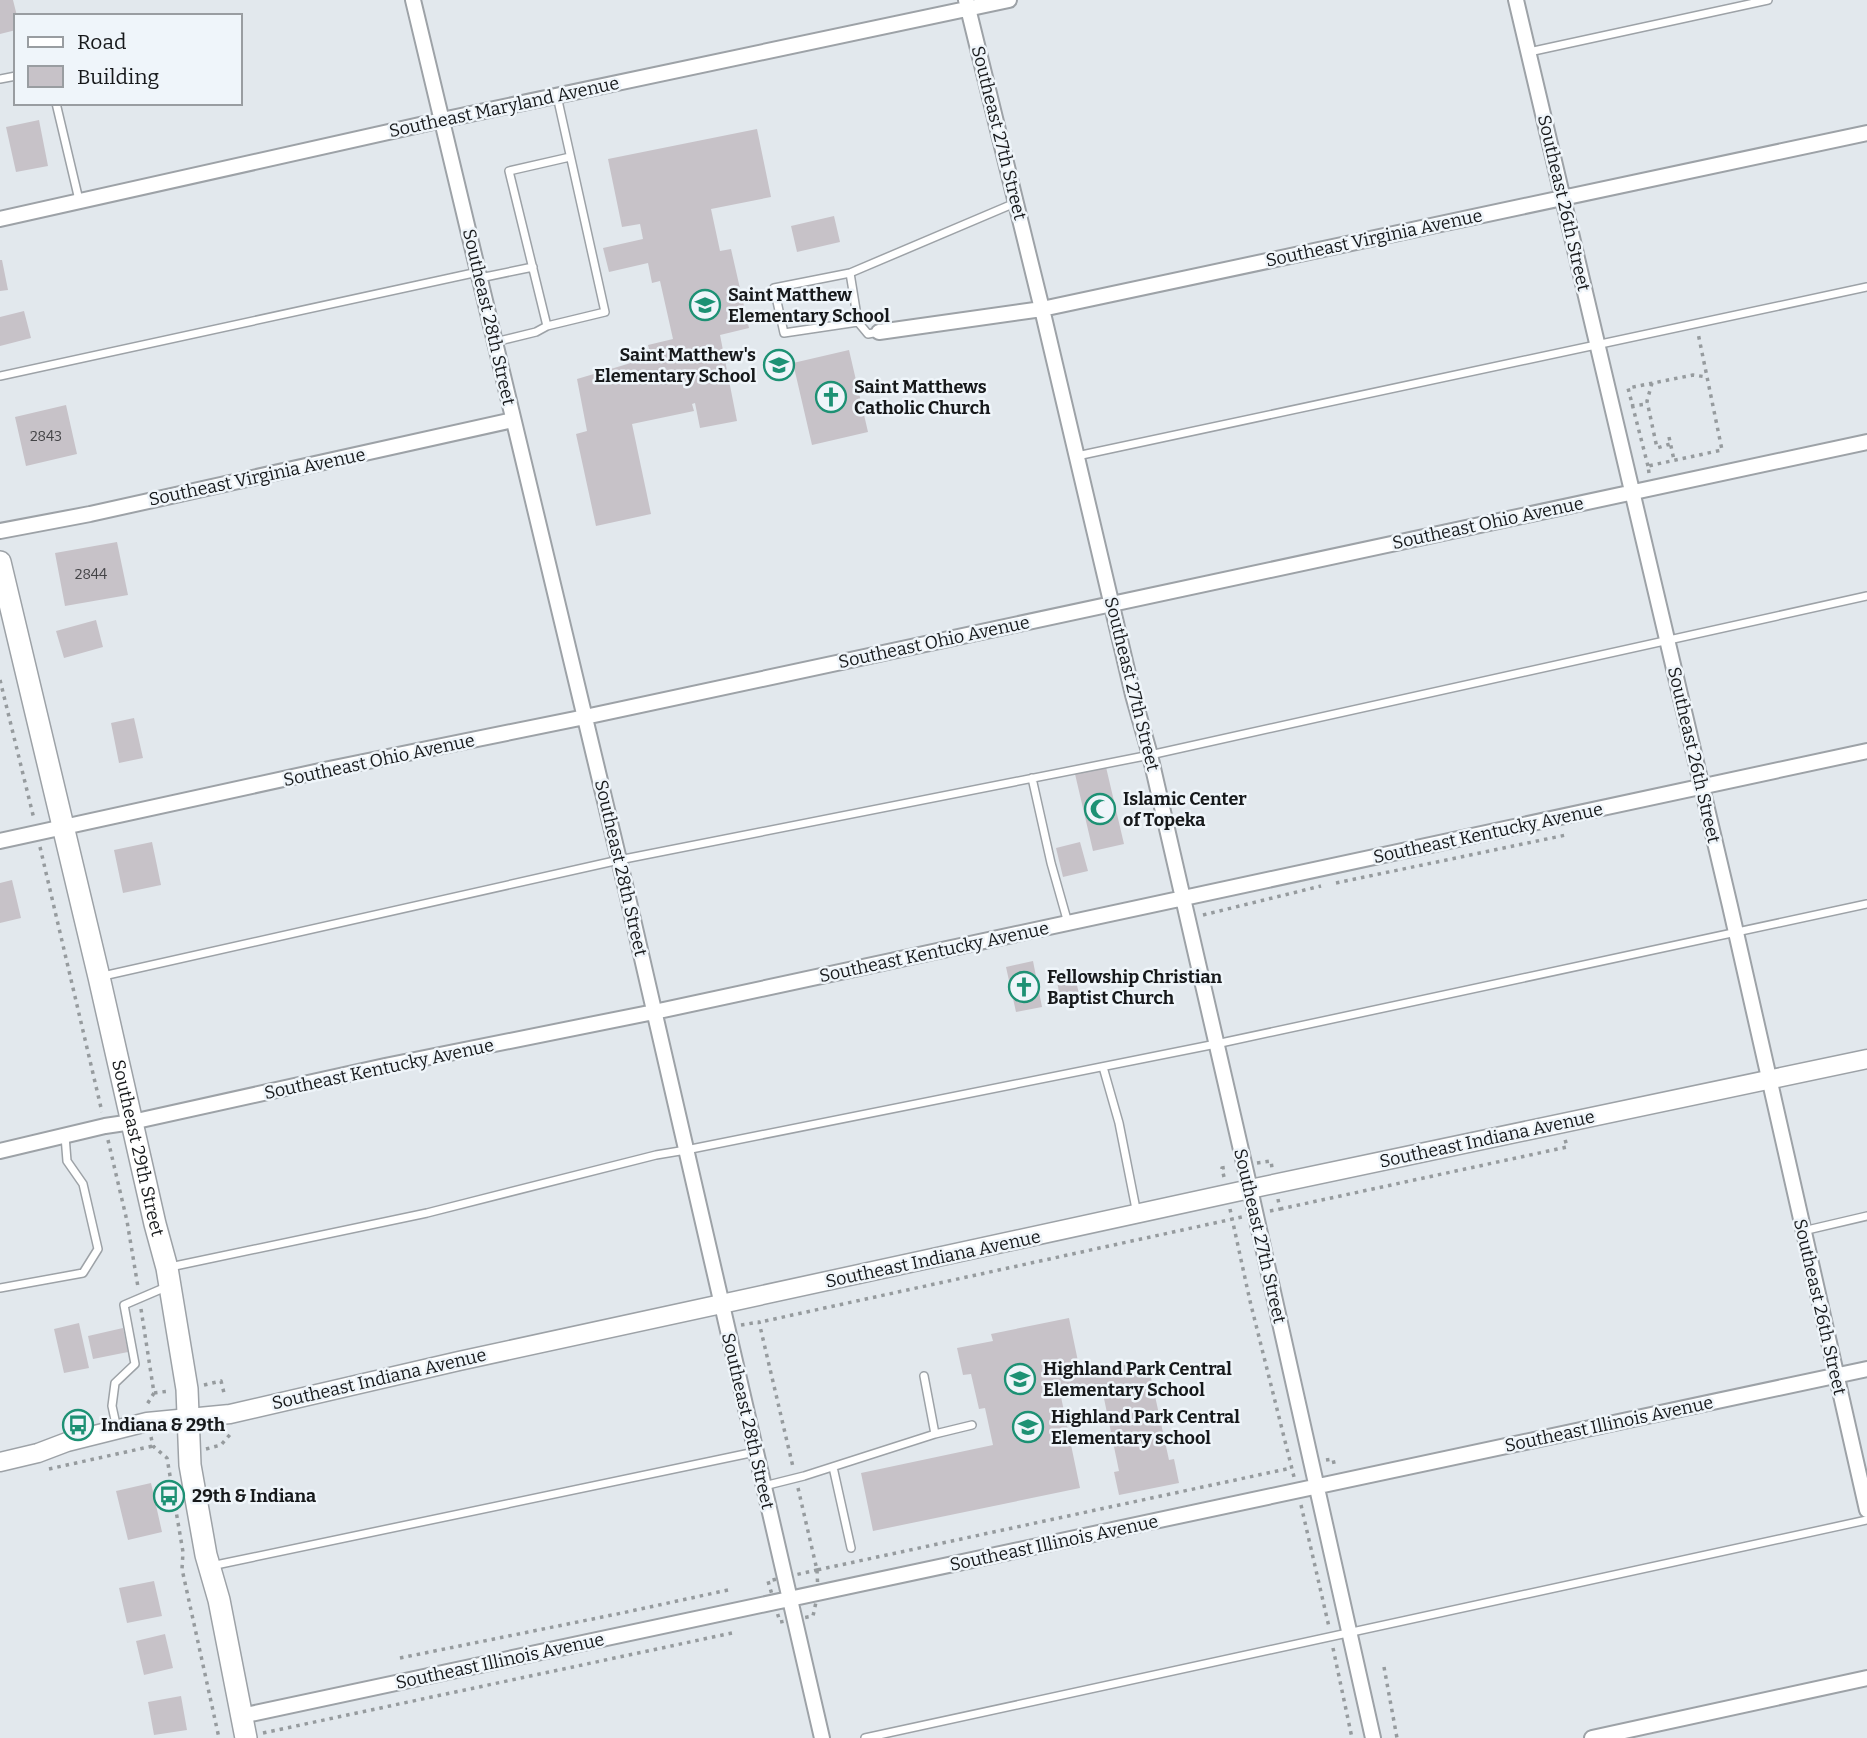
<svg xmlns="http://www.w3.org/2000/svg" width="1867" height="1738" viewBox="0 0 1867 1738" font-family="Bitter,serif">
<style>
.building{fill:#c7c2c8}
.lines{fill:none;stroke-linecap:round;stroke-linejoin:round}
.service-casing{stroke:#9da2a7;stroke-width:10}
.minor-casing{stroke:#9da2a7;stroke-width:18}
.tertiary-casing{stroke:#9da2a7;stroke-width:21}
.secondary-casing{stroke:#9da2a7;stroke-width:24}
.path{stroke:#969b9e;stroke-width:3.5;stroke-dasharray:3.5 5;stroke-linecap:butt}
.service{stroke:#fff;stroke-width:7}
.minor{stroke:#fff;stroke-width:14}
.tertiary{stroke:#fff;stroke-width:18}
.secondary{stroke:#fff;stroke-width:21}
.labels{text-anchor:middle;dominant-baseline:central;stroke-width:5;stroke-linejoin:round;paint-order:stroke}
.number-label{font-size:14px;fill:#434346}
.street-label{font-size:18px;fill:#17191b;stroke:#eff5fa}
.poi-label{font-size:18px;font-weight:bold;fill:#17191b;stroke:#eff5fa;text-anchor:start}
</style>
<rect width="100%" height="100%" fill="#e2e8ed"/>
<path class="building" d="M0,0H13L17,16L16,30L0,34Z
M39,120L48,166L16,172L6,127Z
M757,129L771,197L711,209L720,251L731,249L749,328L720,335L737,421L700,428L695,403L692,404L694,411L632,424L651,514L596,526L576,434L587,431L577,379L651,357L648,345L673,339L660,281L652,283L648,263L609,272L603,248L643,239L640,224L622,227L608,159Z
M834,216L840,242L797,252L791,226Z
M0,260H2L8,290L0,291Z
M24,311L31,338L0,346V317Z
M849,350L868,432L812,445L793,363Z
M66,405L77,454L26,466L15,417Z
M117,542L128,595L65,606L55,553Z
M96,620L103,647L64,658L56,631Z
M134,718L143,758L119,763L111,723Z
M1106,767L1124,844L1093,851L1075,774Z
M152,842L161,885L123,893L114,850Z
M1080,842L1088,871L1063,877L1056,848Z
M12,880L21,918L0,923V883Z
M1033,961L1042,1007L1016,1012L1006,967Z
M1074,973L1081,1002L1062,1006L1056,977Z
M1069,1318L1080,1371L1132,1360L1136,1376L1150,1373L1169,1460L1174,1459L1179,1483L1119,1495L1114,1472L1119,1471L1101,1384L1060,1392L1080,1488L873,1531L861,1473L993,1445L985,1408L979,1409L971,1374L963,1375L957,1348L993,1341L991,1334Z
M79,1323L89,1368L64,1373L54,1329Z
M123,1328L128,1352L93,1359L88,1336Z
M151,1483L162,1532L128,1540L116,1491Z
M154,1581L162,1616L127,1623L119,1588Z
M165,1634L173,1668L144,1675L136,1641Z
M181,1696L187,1730L154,1735L148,1702Z"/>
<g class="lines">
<g class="service-casing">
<path id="service" d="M1529,52L1768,0
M0,79L16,76
M56,103L79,200
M850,273L858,322L784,333L774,288L850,273L1015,203
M480,278L533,267
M858,322L868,334L879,332
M547,326L509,171L570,157
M495,342L536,332L547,326L605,312L557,96
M0,376L478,272
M1077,456L1867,287
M1032,778L1051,863L1068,923
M103,976L619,860L1150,755L1867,596
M1103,1067L1119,1123L1137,1214
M1803,1231L1867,1216
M170,1267L427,1213L656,1155L686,1150L1216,1044L1867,904
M0,1288L83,1273L98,1249L83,1184L67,1161L65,1136
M117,1429L112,1406L115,1383L135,1364L124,1305L166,1287
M935,1434L972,1425
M833,1467L851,1548
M764,1486L804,1476L935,1434L924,1376
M211,1566L755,1452
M865,1738L1867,1520"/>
</g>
<g class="minor-casing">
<path id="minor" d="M413,0L626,889L822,1738
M966,0L1042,309L1133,695L1150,755L1250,1189L1373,1738
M1516,0L1730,906L1867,1510
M0,219L442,120L1009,0
M879,332L1042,309L1867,133
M0,531L90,514L513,420
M0,841L329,769L585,717L1867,442
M0,1151L105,1126L132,1122L385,1066L654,1012L1867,751
M241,1716L1867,1369
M1592,1738L1867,1678"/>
</g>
<g class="tertiary-casing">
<path id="tertiary" d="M0,1462L38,1453L67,1442L147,1422L230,1414L459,1361L1250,1189L1867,1059"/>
</g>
<g class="secondary-casing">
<g id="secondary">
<path id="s1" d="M0,562L99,977L155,1224L167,1268L187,1389L190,1465L206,1555L219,1600L246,1738"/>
</g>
</g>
<path class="path" d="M1652,383L1647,401L1657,448L1670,444
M1631,406L1648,404
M1669,437L1674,460
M1648,466L1628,388L1693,375L1707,377
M1649,473L1648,466L1722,450L1698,333
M0,680L34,819
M40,847L102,1112
M1336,883L1566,835
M1203,915L1321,886
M108,1140L127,1221L138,1287
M1257,1163L1271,1161L1272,1168
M1224,1177L1222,1168L1229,1167
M1230,1209L1250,1301L1294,1477
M1280,1209L1567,1147L1565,1139
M1270,1211L1280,1209L1278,1199
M141,1309L154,1393L146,1406
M765,1321L1242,1217
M741,1325L759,1322L793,1467
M204,1385L221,1381L225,1397
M154,1393L169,1391
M151,1437L153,1446L167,1458L183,1552L182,1569L219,1738
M206,1449L221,1445L233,1431
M1326,1460L1333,1459L1335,1468
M49,1469L153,1446
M798,1488L817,1570L1291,1468
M1301,1505L1329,1627
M817,1570L818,1593L813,1616L780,1622L768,1581Z
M1333,1648L1352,1738
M400,1658L622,1613L728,1590
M1384,1667L1397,1738
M263,1733L732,1633"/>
<use href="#service" class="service"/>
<use href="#minor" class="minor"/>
<use href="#tertiary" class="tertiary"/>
<use href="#secondary" class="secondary"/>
</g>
<defs>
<g id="school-ring" transform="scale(1.575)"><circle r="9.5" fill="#eff5fa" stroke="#1d9174" stroke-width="1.5"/><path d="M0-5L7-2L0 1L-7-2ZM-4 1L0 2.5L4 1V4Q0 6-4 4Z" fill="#1d9174"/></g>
<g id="church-ring" transform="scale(1.575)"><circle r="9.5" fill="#eff5fa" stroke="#1d9174" stroke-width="1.5"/><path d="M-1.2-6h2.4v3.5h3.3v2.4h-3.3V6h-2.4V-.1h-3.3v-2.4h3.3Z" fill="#1d9174"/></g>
<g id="mosque-ring" transform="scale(1.575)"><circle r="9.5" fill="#eff5fa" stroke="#1d9174" stroke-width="1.5"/><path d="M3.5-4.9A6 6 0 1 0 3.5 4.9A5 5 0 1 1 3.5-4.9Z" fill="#1d9174"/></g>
<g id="bus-ring" transform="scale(1.575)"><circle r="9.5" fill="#eff5fa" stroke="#1d9174" stroke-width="1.5"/><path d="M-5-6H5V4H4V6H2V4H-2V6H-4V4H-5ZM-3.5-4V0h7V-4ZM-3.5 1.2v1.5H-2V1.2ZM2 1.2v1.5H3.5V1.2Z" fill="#1d9174"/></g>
</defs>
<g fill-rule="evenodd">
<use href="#school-ring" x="705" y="305"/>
<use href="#school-ring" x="779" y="365"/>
<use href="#church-ring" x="831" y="397"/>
<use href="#mosque-ring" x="1100" y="809"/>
<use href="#church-ring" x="1024" y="987"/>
<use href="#school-ring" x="1020" y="1379"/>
<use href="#bus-ring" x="78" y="1425"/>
<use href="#school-ring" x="1028" y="1427"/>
<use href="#bus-ring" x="169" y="1496"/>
</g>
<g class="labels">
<g class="number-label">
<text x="46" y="436">2843</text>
<text x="91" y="574">2844</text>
</g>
<g class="street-label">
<text transform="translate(504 107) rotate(-12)">Southeast Maryland Avenue</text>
<text transform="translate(999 133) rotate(76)">Southeast 27th Street</text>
<text transform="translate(1564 203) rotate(77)">Southeast 26th Street</text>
<text transform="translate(1374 238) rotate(-12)">Southeast Virginia Avenue</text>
<text transform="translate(489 317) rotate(77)">Southeast 28th Street</text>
<text transform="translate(257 477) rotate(-12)">Southeast Virginia Avenue</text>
<text transform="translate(1488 523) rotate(-12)">Southeast Ohio Avenue</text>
<text transform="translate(934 642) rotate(-12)">Southeast Ohio Avenue</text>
<text transform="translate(1132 684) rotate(76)">Southeast 27th Street</text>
<text transform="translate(1694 755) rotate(77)">Southeast 26th Street</text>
<text transform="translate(379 760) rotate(-12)">Southeast Ohio Avenue</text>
<text transform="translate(1488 833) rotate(-12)">Southeast Kentucky Avenue</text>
<text transform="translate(621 868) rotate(77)">Southeast 28th Street</text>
<text transform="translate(934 952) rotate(-12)">Southeast Kentucky Avenue</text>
<text transform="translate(379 1069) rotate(-12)">Southeast Kentucky Avenue</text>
<text transform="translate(1487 1139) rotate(-12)">Southeast Indiana Avenue</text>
<text stroke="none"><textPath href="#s1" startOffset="602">Southeast 29th Street</textPath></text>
<text transform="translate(1260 1236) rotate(77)">Southeast 27th Street</text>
<text transform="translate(933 1259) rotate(-12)">Southeast Indiana Avenue</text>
<text transform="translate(1820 1307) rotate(77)">Southeast 26th Street</text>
<text transform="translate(379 1379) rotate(-13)">Southeast Indiana Avenue</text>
<text transform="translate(748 1421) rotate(77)">Southeast 28th Street</text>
<text transform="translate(1609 1424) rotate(-12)">Southeast Illinois Avenue</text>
<text transform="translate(1054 1543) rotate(-12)">Southeast Illinois Avenue</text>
<text transform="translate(500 1661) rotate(-12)">Southeast Illinois Avenue</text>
</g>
<g class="poi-label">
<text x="728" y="295">Saint Matthew<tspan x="728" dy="21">Elementary School</tspan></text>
<text x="756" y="355" text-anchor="end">Saint Matthew's<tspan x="756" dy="21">Elementary School</tspan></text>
<text x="854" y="387">Saint Matthews<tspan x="854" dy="21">Catholic Church</tspan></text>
<text x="1123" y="799">Islamic Center<tspan x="1123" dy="21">of Topeka</tspan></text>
<text x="1047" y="977">Fellowship Christian<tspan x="1047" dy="21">Baptist Church</tspan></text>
<text x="1043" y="1369">Highland Park Central<tspan x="1043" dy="21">Elementary School</tspan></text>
<text x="1051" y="1417">Highland Park Central<tspan x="1051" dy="21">Elementary school</tspan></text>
<text x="101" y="1425">Indiana &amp; 29th</text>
<text x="192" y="1496">29th &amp; Indiana</text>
</g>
</g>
<rect x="14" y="14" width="228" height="91" fill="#eff5fa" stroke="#999da1" stroke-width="2"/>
<rect x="28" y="37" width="35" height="10" fill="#ffffff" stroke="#999da1" stroke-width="2"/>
<text x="77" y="49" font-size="21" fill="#17191b">Road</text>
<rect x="28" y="66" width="35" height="21" fill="#c7c2c8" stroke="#999da1" stroke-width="2"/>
<text x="77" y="84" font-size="21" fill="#17191b">Building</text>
</svg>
